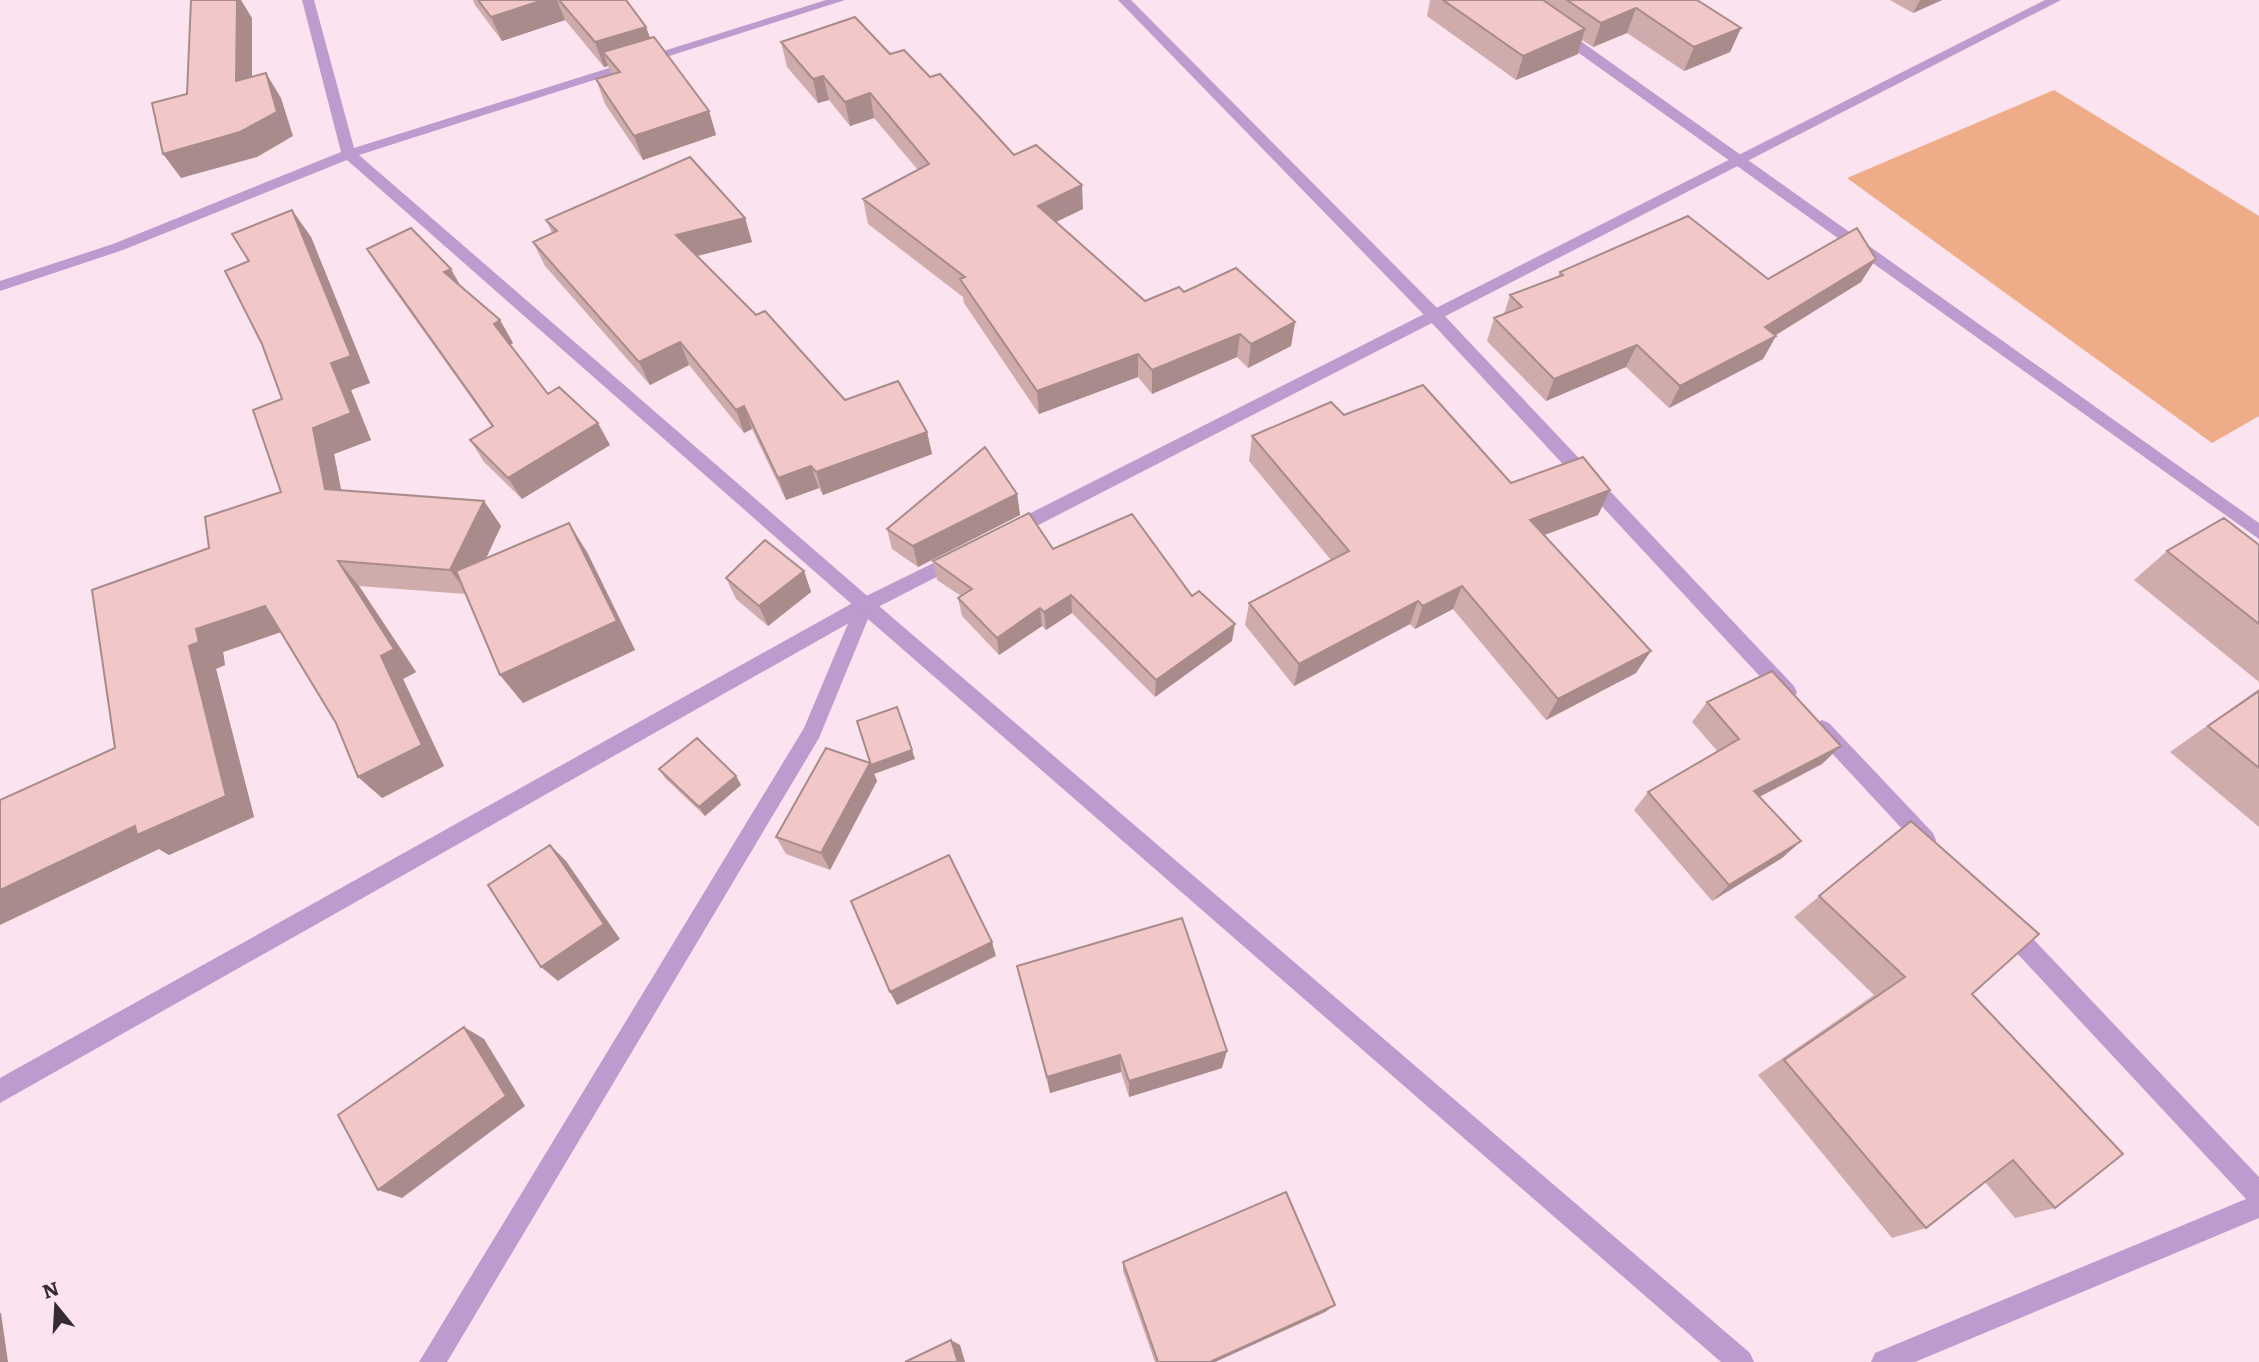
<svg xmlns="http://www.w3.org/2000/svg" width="2259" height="1362" viewBox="0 0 2259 1362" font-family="Literata,serif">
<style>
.green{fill:#eead88}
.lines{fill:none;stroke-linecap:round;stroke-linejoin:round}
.minor{fill:#be9bce;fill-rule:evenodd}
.tertiary{fill:#be9bce;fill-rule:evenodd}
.wall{fill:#cfabab}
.shaded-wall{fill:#a98b8b}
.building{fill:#f1c7c7;stroke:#a98b8b;stroke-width:2}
</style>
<rect width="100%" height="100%" fill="#fbe3ef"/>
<path class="green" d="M2054,90L2259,216V416L2212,443L1847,178Z"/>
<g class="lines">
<path class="minor" d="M302,0H314L354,148L826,0H845L359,155L872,600L1750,1353L1754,1362H1721L868,619L819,738L447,1362H419L804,728L855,607L347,160L123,250L0,291V281L113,244L341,152Z
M1118,0H1131L1441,312L1794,686L1797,692L1794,698L1787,700L1780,698L1429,320Z
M1555,30H1565L2259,523V539L1555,36Z
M1822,720L1829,723L1933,833L1936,840L1933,847L1926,850L1919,847L1815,735L1812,729L1815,723Z
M2008,918L2016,921L2259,1177V1218L1915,1362H1871L1875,1353L2246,1199L2000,935L1997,928L2000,921Z"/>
<path class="tertiary" d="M2045,0H2061L1017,536L1011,538L1002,531L1005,526Z
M956,552L962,554L965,559L962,564L872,610L0,1103V1078L858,600Z"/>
</g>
<path class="wall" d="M473,0H626L646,27L650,38L709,111L716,135L643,160L605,104L596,79L612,74L608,66L604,67L565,20L502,41L475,5Z
M1430,0H1697L1741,28L1730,52L1684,71L1627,33L1593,47L1582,40L1578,54L1516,80L1427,16Z
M1890,0H1942L1913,13Z
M781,42L890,54L930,77L1014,155L1083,209L1056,222L1145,301L1184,292L1295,322L1291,346L1248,368L1237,357L1152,394L1138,377L1039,414L964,303L963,297L868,224L863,199L918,170L874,118L850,126L829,100L818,103L787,67Z
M292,210L311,237L370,383L351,390L371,440L334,454L341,490L484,501L501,526L486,558L569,523L588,554L635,650L523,703L500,675L466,594L359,586L416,672L403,679L444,766L382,798L281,632L223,652L225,665L216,669L254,817L169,855L159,849L115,748L209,548L281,492L282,399L262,344L249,261Z
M745,218L752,242L697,256L756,315L845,400L927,432L932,454L823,495L819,488L786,500L752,429L744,433L689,365L650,385L545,266L533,242L552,233L546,220Z
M367,249L462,288L500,320L513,343L510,345L548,394L610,445L522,499L484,462L470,440L492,427L382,273Z
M1560,272L1768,279L1861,282L1775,335L1776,336L1763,359L1669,408L1626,367L1546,401L1487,341L1494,318L1504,314L1510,295L1558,276Z
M1344,415L1511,483L1610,490L1598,515L1544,535L1636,673L1546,720L1453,609L1415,629L1410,624L1294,686L1245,625L1249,603L1331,560L1249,461L1252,436Z
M1017,494L1020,515L918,567L892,549L887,529Z
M2259,545V682L2134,580L2167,551Z
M1053,549L1192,596L1232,641L1155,697L1072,613L1046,630L1042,626L999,655L962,616L958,598L961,596L937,580L933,561Z
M804,571L811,592L768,626L736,599L726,578Z
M2259,689V827L2170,752Z
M1707,702L1822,764L1760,797L1801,841L1782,858L1712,901L1634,810L1648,792L1718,752L1692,722Z
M870,763L877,781L830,870L786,854L776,837Z
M659,769L736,776L741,785L705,816L665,778Z
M1911,821L1972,994L2055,1208L2015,1218L1985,1182L1926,1228L1892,1238L1758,1075L1874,995L1794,917Z
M1017,966L1222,1068L1129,1097L1121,1072L1050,1093Z
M1123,1262L1335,1305L1325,1312L1215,1362H1155L1123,1271Z"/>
<path class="shaded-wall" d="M231,0H241L252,18V105L236,81Z
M543,0H557L565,20L502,41L491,17Z
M1920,0H1942L1913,13Z
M1636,8L1627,33L1593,47L1601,23Z
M646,27L655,51L603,52L608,66L604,67L595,42Z
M1741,28L1730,52L1684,71L1694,47Z
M1585,29L1578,54L1516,80L1523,56Z
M266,73L281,98L293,136L257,157L181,178L163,154Z
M823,76L829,100L818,103L813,79Z
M870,93L874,118L850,126L845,102Z
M709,111L716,135L643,160L634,136Z
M1082,185L1083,209L1039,230L1038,206Z
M292,210L311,237L370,383L351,390L371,440L334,454L346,514L325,489L313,428L331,363Z
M745,218L752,242L685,259L676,235Z
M1876,259L1861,282L1760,345L1776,336L1763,359L1669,408L1680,386L1765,327Z
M451,269L464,292L444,272Z
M500,320L513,343L507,347L494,324Z
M1295,322L1291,346L1248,368L1251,344Z
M1240,334L1237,357L1152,394V370Z
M680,342L689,365L650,385L639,362Z
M1637,345L1626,367L1546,401L1554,379Z
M1138,354V377L1039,414L1037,391Z
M744,406L752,429L744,433L736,410Z
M598,423L610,445L522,499L508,478Z
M927,432L932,454L823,495L816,472Z
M811,466L819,488L786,500L778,478Z
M1610,490L1598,515L1520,544L1530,520Z
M1017,494L1020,515L918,567L913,546Z
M484,501L501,526L469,595L450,570Z
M569,523L588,554L635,650L523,703L500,675Z
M338,561L359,586L416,672L403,679L444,766L382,798L358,777L381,656Z
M804,571L811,592L768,626L759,606Z
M1462,586L1453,609L1415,629L1423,606Z
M1071,595L1072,613L1046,630L1044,612Z
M1418,601L1410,624L1294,686L1299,664Z
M265,606L290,629L223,652L225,665L216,669L254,817L169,855L159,849L0,925V890L135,826L189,646L196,629Z
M1040,608L1042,626L999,655L997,638Z
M1235,624L1232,641L1155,697L1156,680Z
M1651,651L1636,673L1546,720L1558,699Z
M1841,746L1822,764L1737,808L1754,791Z
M912,750L915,759L874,774L871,765Z
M870,763L877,781L830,870L821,853Z
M736,776L741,785L705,816L699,807Z
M1801,841L1782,858L1712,901L1729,885Z
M550,845L566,861L620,939L558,981L541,967Z
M992,942L996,956L897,1005L890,992Z
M464,1027L484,1039L525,1106L402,1198L378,1190Z
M1227,1051L1222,1068L1129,1097V1081Z
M1120,1055L1121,1072L1050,1093L1047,1077Z
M1335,1305L1325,1312L1215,1362H1210Z
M0,1313H1L8,1362H0Z
M951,1340L960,1345L965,1362H958Z"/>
<path class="building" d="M191,0H237L236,81L266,73L277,112L240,132L163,154L152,103L187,94Z
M478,0H543L491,17Z
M559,0H626L646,27L595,42Z
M1443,0H1543L1585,29L1523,56Z
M1567,0H1697L1741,28L1694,47L1636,8L1601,23Z
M855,17L890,54L904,50L930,77L940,74L1014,155L1036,145L1082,185L1038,206L1145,301L1179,287L1184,292L1236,268L1295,322L1251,344L1240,334L1152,370L1138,354L1037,391L960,279L965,277L863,199L929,164L870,93L845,102L823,76L813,79L781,42Z
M654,37L709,111L634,136L596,79L620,72L603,52Z
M690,157L745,218L676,235L756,315L765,311L845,400L898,381L927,432L816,472L811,466L778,478L744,406L736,410L680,342L639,362L533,242L557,231L546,220Z
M292,210L351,356L331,363L351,413L313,428L325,489L484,501L450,570L338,561L394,649L381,656L422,745L358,777L336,723L265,606L196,629L199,642L189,646L226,796L137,835L135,826L0,890V800L115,748L92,590L209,548L205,517L281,492L253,410L282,399L262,344L225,271L249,261L232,234Z
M1688,216L1768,279L1857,228L1876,259L1765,327L1776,336L1680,386L1637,345L1554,379L1494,318L1522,307L1510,295L1563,275L1560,272Z
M411,228L451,269L444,272L500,320L494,324L548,394L559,387L598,423L508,478L470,440L493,426L367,249Z
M1423,385L1511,483L1583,457L1610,490L1530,520L1651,651L1558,699L1462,586L1423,606L1418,601L1299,664L1249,603L1349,551L1252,436L1331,402L1344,415Z
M985,447L1017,494L913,546L887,529Z
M1029,513L1053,549L1132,514L1192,596L1199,591L1235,624L1156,680L1071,595L1044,612L1040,608L997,638L958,598L972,589L933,561Z
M2224,518L2259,545V624L2167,551Z
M569,523L617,621L500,675L456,571Z
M765,540L804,571L759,606L726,578Z
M1772,671L1841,746L1754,791L1801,841L1729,885L1648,792L1739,739L1707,702Z
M2259,691V768L2208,726Z
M897,707L912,750L871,765L857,721Z
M697,738L736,776L699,807L659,769Z
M826,748L870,763L821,853L776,837Z
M1911,821L2039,934L1972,994L2123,1154L2055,1208L2013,1160L1926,1228L1784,1060L1905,977L1819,896Z
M550,845L604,924L541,967L488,885Z
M949,855L992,942L890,992L851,901Z
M1182,918L1227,1051L1129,1081L1120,1055L1047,1077L1017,966Z
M464,1027L506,1096L378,1190L338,1115Z
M1286,1192L1335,1305L1210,1362H1158L1123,1262Z
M951,1340L958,1362H905Z"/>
<g transform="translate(56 1306) rotate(342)" stroke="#fbe3ef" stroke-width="5" paint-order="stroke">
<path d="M0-5L12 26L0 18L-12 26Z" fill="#352c31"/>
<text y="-10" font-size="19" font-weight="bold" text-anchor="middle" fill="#352c31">N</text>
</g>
</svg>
